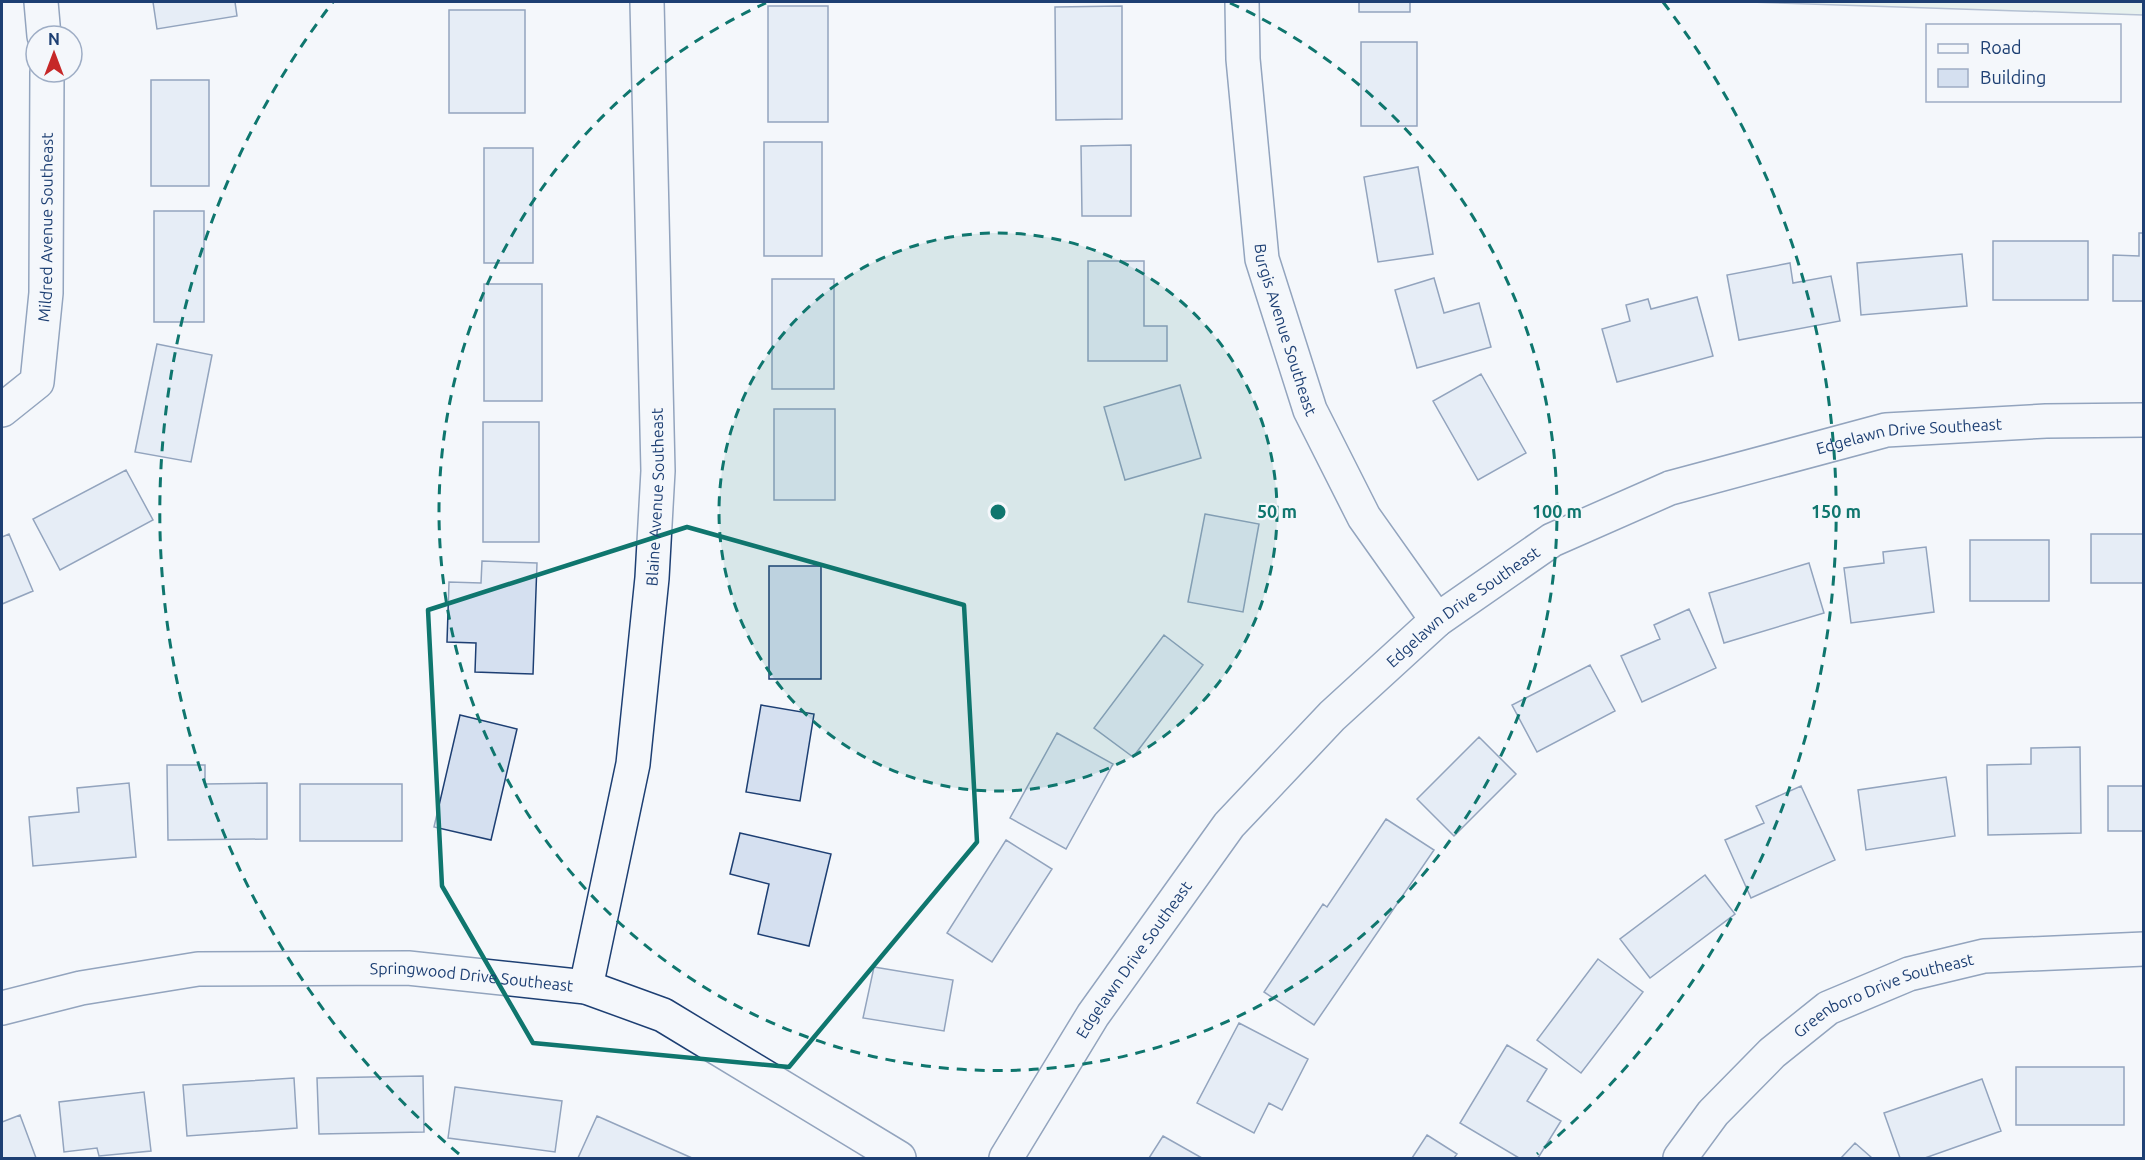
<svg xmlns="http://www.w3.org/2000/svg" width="2145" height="1160" viewBox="0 0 2145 1160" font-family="Ubuntu,sans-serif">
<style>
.green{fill:#d7e8df;stroke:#687fa3;stroke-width:1.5}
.building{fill:#d5e0f0;stroke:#1d3f73;stroke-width:1.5}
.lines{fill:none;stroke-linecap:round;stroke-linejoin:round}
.minor-casing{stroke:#1d3f73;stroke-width:36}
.minor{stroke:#f4f7fb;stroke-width:33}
.marked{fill:none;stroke:#0f766e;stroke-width:4.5;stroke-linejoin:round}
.ring{fill:none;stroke:#0f766e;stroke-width:3;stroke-dasharray:10 8}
.labels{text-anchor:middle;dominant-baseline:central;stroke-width:4.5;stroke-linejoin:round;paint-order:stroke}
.street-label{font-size:16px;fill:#1d3f73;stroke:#f4f7fb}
.centre{fill:#0f766e;stroke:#f4f7fb;stroke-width:3}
.ring-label{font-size:18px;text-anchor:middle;font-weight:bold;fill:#0f766e;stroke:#f4f7fb;stroke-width:4.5;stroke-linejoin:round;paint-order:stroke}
</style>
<rect width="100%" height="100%" fill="#f4f7fb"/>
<path class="green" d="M1749,2H2143L2144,15H2143Z"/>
<path class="building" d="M153,2H235L237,16L157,29Z
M1359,2H1410V12H1359Z
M768,6H828V122H768Z
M1122,6V119L1056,120L1055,7Z
M449,10H525V113H449Z
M1361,42H1417V126H1361Z
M151,80H209V186H151Z
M764,142H822V256H764Z
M1131,145V216H1082L1081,146Z
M484,148H533V263H484Z
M1418,167L1433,254L1378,262L1364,177Z
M154,211H204V322H154Z
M2139,233H2144V301H2113V255L2139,256Z
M1993,241H2088V300H1993Z
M1962,254L1967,306L1861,315L1857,263Z
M1088,261H1144V326H1167V361H1088Z
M1790,263L1793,283L1831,276L1840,321L1739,340L1727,275Z
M1434,278L1444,313L1479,303L1491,347L1417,368L1395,290Z
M772,279H834V389H772Z
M484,284H542V401H484Z
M1697,297L1713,356L1617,382L1602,329L1630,321L1626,305L1648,299L1651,309Z
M157,344L212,355L191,462L135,452Z
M1481,374L1526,453L1478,480L1433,401Z
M1180,385L1201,458L1125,480L1104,407Z
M774,409H835V500H774Z
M483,422H539V542H483Z
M126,470L153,520L60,570L33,519Z
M1205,514L1259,524L1243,612L1188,602Z
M9,534L33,591L2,604V537Z
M2091,534H2144V583H2091Z
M1970,540H2049V601H1970Z
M1926,547L1934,612L1851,623L1844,568L1884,563L1883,552Z
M482,561L537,563L533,674L475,672L476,643L447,642L449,582L481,583Z
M1809,563L1824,613L1724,643L1709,593Z
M769,566H821V679H769Z
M1689,609L1716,668L1642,702L1621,656L1660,639L1654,625Z
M1164,635L1203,665L1133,757L1094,728Z
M1590,665L1615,711L1537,752L1512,705Z
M761,705L814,714L800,801L746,792Z
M460,715L517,729L491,840L434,827Z
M1057,733L1113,764L1066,849L1010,818Z
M1479,737L1516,774L1454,836L1417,799Z
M2080,747L2081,833L1988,835L1987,765L2031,764V748Z
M167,765H205V784L267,783V839L168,840Z
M1946,777L1955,836L1866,850L1858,790Z
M129,783L136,857L33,866L29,817L79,812L77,788Z
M300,784H402V841H300Z
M1801,786L1835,860L1751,898L1725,840L1764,823L1756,806Z
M2108,786H2144V831H2108Z
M1386,819L1434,850L1314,1025L1264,992L1323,904L1327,907Z
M740,833L831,854L809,946L758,934L769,884L730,874Z
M1006,840L1052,869L992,962L947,933Z
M1705,875L1735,914L1650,978L1620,939Z
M1598,959L1643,992L1581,1073L1537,1040Z
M874,967L953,980L944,1031L863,1018Z
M1239,1023L1308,1059L1282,1110L1269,1103L1254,1133L1197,1103Z
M1507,1045L1547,1069L1527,1101L1561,1121L1538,1158H1519L1460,1123Z
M2016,1067H2124V1125H2016Z
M423,1076L424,1132L319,1134L317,1078Z
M294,1078L297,1128L187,1136L183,1085Z
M1982,1079L2001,1131L1925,1158H1900L1884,1113Z
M455,1087L562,1101L555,1152L448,1138Z
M144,1092L151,1151L99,1156L97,1148L64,1152L59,1102Z
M20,1115L36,1158H2V1122Z
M597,1116L692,1158H578Z
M1427,1135L1457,1154L1454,1158H1412Z
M1163,1136L1202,1158H1149Z
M1855,1143L1872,1158H1841Z"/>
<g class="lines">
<g class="minor-casing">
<g id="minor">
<path d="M41,2L44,36"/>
<path id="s1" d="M1242,2L1243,59L1262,259L1310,410L1364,517L1437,620"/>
<path id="s2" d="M2,410L37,382L46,293L47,72"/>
<path id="s3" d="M586,987L633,764L652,578L658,471L647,2"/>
<path id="s4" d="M2,1008L81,988L198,969L408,968L586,987L663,1015L899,1158"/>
<path id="s5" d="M1006,1158L1093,1015L1229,825L1332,716L1437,620L1552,540L1670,488L1886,430L2046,421L2144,420"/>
<path id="s6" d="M1680,1158L1713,1113L1772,1053L1828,1008L1909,974L1984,956L2144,949"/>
</g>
</g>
<use href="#minor" class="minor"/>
</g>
<path d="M0 0H2145V1160H0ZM687,527L964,605L977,842L789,1067L533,1043L442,886L428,610Z" fill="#f4f7fb" fill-opacity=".55" fill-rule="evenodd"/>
<path class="marked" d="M687,527L964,605L977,842L789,1067L533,1043L442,886L428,610Z"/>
<circle cx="998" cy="512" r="279" fill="#0f766e" fill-opacity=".12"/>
<g class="ring">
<circle cx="998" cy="512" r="279"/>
<path d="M1230 3A559 559 0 1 1 766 3"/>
<path d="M459 1154A838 838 0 0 1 333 2M1663 2A838 838 0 0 1 1537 1154"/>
</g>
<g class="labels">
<g class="street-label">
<text stroke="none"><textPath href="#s2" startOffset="200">Mildred Avenue Southeast</textPath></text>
<text stroke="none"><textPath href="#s1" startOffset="332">Burgis Avenue Southeast</textPath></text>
<text stroke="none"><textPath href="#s5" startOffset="1208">Edgelawn Drive Southeast</textPath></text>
<text stroke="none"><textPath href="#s3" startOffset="496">Blaine Avenue Southeast</textPath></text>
<text stroke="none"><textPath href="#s5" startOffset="722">Edgelawn Drive Southeast</textPath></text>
<text stroke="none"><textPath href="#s5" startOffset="236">Edgelawn Drive Southeast</textPath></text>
<text stroke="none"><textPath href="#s4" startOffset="474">Springwood Drive Southeast</textPath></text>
<text stroke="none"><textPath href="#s6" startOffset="268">Greenboro Drive Southeast</textPath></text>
</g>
</g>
<circle cx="998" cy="512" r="9" class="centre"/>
<g class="ring-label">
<text x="1277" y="518">50 m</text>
<text x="1557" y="518">100 m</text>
<text x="1836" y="518">150 m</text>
</g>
<rect width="2145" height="1160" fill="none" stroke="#1d3f73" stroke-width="6"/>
<rect x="1926" y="24" width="195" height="78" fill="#f4f7fb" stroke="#9eadc5" stroke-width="1.5"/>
<rect x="1938" y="44" width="30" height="9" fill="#f4f7fb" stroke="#9eadc5" stroke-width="1.5"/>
<text x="1980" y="54" font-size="18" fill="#1d3f73">Road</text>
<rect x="1938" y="69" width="30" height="18" fill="#d5e0f0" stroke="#9eadc5" stroke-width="1.5"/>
<text x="1980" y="84" font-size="18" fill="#1d3f73">Building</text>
<g transform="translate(54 54)"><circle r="28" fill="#f4f7fb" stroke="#9eadc5" stroke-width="1.5"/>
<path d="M0-4.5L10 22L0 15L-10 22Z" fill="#c62828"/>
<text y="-9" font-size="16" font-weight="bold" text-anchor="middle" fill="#1d3f73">N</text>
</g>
</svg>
